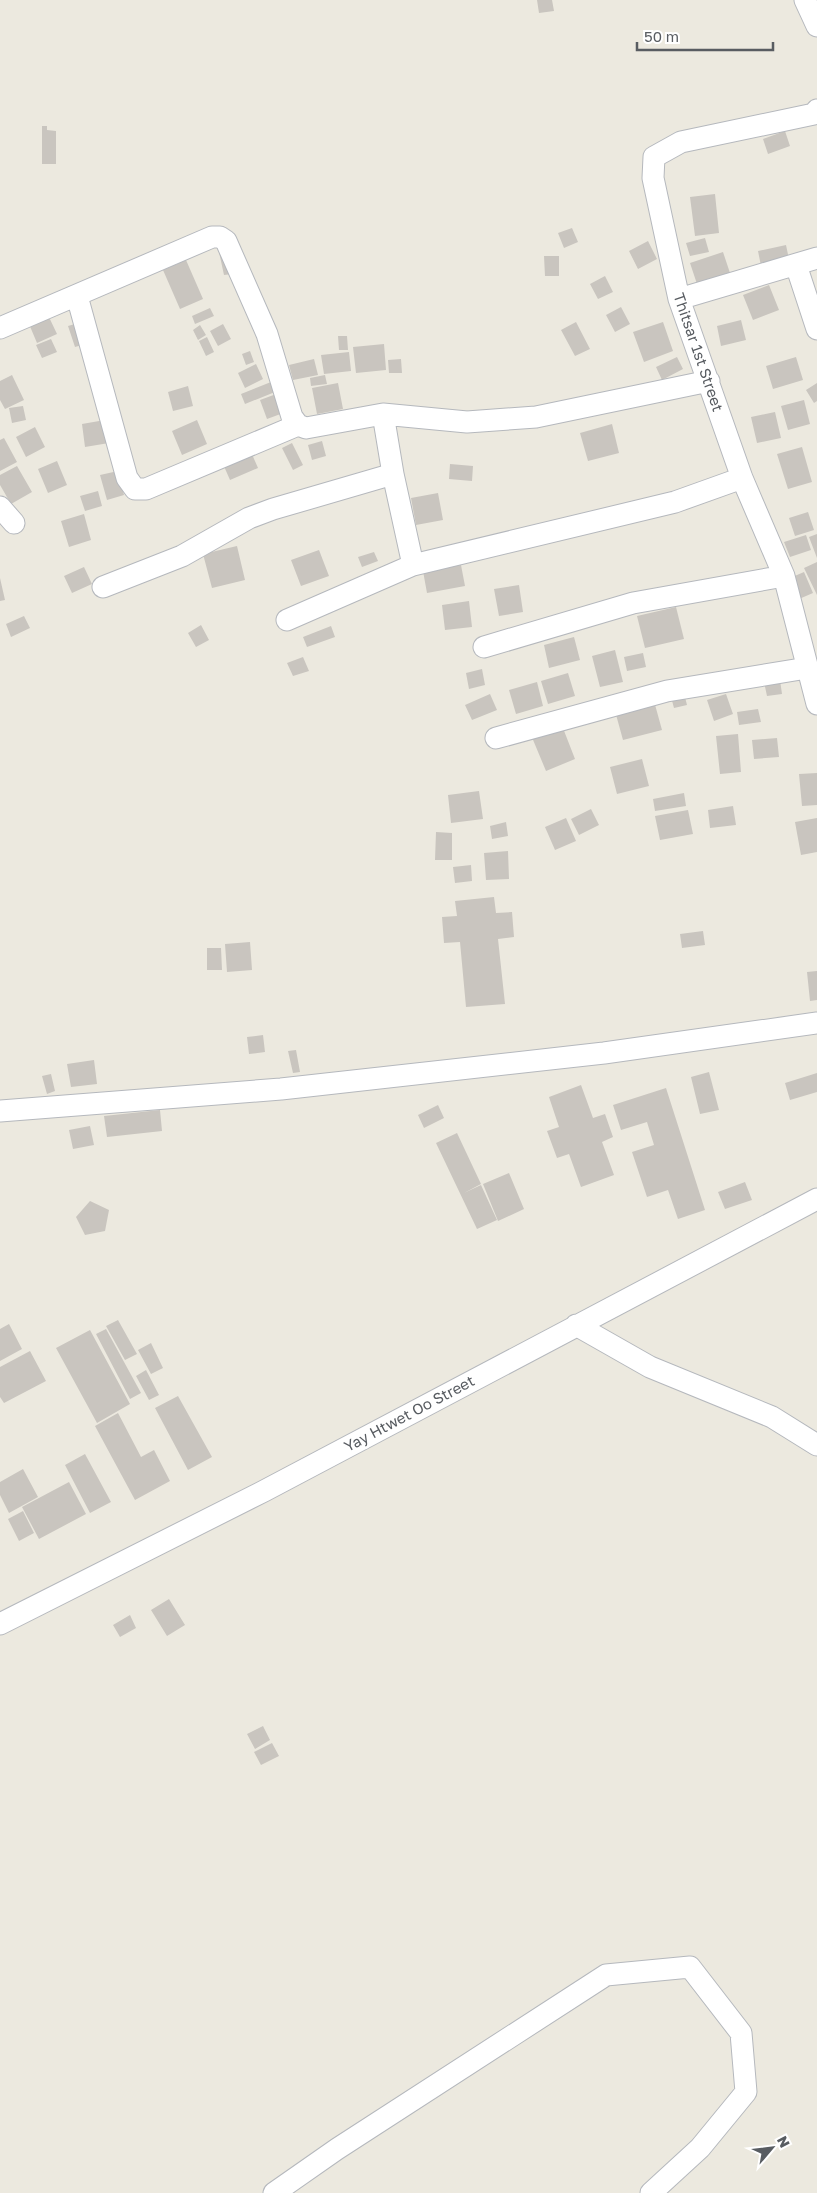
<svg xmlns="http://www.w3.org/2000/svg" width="817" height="2193" viewBox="0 0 817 2193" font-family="'Golos Text',sans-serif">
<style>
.building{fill:#c9c5bf}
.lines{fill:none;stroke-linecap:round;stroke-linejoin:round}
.street-casing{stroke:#b5b8bd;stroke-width:23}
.street{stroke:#fff;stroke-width:21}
.labels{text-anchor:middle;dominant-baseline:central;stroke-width:5;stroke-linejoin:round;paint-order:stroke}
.street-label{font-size:15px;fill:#585c61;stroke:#fff}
</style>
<rect width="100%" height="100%" fill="#ece9df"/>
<path class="building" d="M537,0H552L554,11L539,13Z
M42,126H47V130L56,131V164H42Z
M785,131L790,146L768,154L763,139Z
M715,194L719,233L695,236L690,197Z
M572,228L578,242L564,248L558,233Z
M705,238L709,252L690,256L686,243Z
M648,241L657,259L638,269L629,251Z
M786,245L790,264L762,271L758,251Z
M227,250L232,274L224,275L219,252Z
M723,252L732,279L699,290L690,263Z
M544,256H559V276H545Z
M186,260L203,299L180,309L163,270Z
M605,276L613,292L598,299L590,284Z
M769,285L779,310L753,320L743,295Z
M621,307L630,324L615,332L606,315Z
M210,308L214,316L195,324L192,316Z
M48,315L57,334L37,343L29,324Z
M741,320L746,340L721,346L717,326Z
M576,322L590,349L575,356L561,330Z
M663,322L673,351L644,362L633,332Z
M75,324L82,345L75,347L68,326Z
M223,324L231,339L218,346L210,331Z
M200,325L206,335L198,340L193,330Z
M338,336H347L348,350H339Z
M207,337L214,352L206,356L199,341Z
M51,339L57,352L42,358L36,345Z
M384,344L386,370L356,373L353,347Z
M250,351L254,362L246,365L242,354Z
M349,352L351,371L324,374L321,355Z
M677,357L683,369L662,380L656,367Z
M796,357L803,380L773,389L766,366Z
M314,359L318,375L293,380L289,365Z
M401,359L402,373H389L388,360Z
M256,364L263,379L245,388L238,373Z
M12,375L24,400L5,409L0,400V381Z
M325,375L327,384L311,386L310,378Z
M271,382L275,392L245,404L241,394Z
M338,383L343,409L317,414L312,388Z
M817,383V401L814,403L806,390Z
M188,386L193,406L173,411L168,392Z
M279,393L286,412L267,419L260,400Z
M804,400L810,424L788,430L781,406Z
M23,406L26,420L12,423L9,408Z
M775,412L781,438L757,443L751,417Z
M105,420L109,443L85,447L82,424Z
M197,420L207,444L182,455L172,431Z
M612,424L619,453L588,461L580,433Z
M35,427L45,447L26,457L16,437Z
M4,438L17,462L0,471V440Z
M322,441L326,456L312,460L308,445Z
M292,443L303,465L293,470L282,448Z
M802,447L812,482L788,489L777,454Z
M251,452L258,468L230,480L223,464Z
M57,461L67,485L48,493L38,469Z
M450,464L473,466L472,481L449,479Z
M17,466L32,492L11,504L0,485V475Z
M118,471L124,495L107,500L100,475Z
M98,491L102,506L85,511L80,496Z
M438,493L443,520L416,525L411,498Z
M808,512L814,530L795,536L789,518Z
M84,514L91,540L69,547L61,521Z
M817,534V558L809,537Z
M806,535L811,550L790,557L784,542Z
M237,546L245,580L212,588L203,554Z
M319,550L329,576L301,586L291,560Z
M374,552L378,561L362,567L358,557Z
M817,562V595L804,568Z
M461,565L465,586L427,593L423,571Z
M84,567L92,584L72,593L64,576Z
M804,572L813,593L799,599L790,578Z
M0,578L5,600L0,601Z
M519,585L523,612L499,616L494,589Z
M469,601L472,627L445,630L442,605Z
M676,607L684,639L645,648L637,616Z
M24,616L30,628L11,637L6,624Z
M201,625L209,640L196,647L188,633Z
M331,626L335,637L307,647L303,637Z
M574,637L580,660L549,668L544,645Z
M615,650L623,682L600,687L592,656Z
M643,653L646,667L627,671L624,657Z
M303,657L309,671L293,676L287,663Z
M482,669L485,685L469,689L466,673Z
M568,673L575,696L548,704L541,681Z
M780,680L782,694L767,696L764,682Z
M537,682L543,706L516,714L509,690Z
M684,693L687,705L674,708L671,697Z
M490,694L497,710L472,720L465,705Z
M726,694L733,714L714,721L707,700Z
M654,701L662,730L623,740L615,711Z
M758,709L761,722L739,725L737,712Z
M561,723L575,759L546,771L531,735Z
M738,734L741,772L720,774L716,736Z
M777,738L779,757L754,759L752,740Z
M642,759L649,786L617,794L610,767Z
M817,773V805L802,806L799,774Z
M479,791L483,819L451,823L448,795Z
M684,793L686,806L655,811L653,799Z
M733,806L736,825L710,828L708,810Z
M591,809L599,825L579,835L571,819Z
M688,810L693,834L660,840L655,816Z
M566,818L576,841L555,850L545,827Z
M817,818V852L801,855L795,822Z
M506,822L508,836L492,839L490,826Z
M436,832L452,833V860H435Z
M508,851L509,879L486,880L484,853Z
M471,865L472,881L455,883L453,867Z
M494,897L496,913L512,912L514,937L498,939L505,1004L466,1007L460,942L444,943L442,917L457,916L455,901Z
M703,931L705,945L682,948L680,934Z
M250,942L252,970L227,972L225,944Z
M207,948H221L222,970H207Z
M817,971V1000L810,1001L807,972Z
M263,1035L265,1052L249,1054L247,1037Z
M296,1050L300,1072L293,1073L288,1051Z
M94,1060L97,1084L71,1087L67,1064Z
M709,1072L719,1110L700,1114L691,1077Z
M817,1073V1092L790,1100L785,1083Z
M51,1074L55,1091L47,1094L42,1076Z
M581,1085L593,1118L605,1114L613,1137L602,1142L614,1175L581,1187L569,1154L557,1158L547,1131L559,1127L549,1097Z
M666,1088L705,1210L678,1219L668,1190L647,1197L632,1152L654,1145L647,1122L621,1130L613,1105Z
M438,1105L444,1118L424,1128L418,1115Z
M160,1110L162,1131L107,1137L104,1116Z
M90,1126L94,1145L73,1149L69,1130Z
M457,1133L481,1184L464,1193L481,1185L497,1220L477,1229L436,1143Z
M509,1173L524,1209L498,1221L483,1184Z
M745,1182L752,1200L725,1209L718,1192Z
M90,1201L109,1210L105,1231L85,1235L76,1217Z
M118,1320L137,1354L125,1360L106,1326Z
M9,1324L22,1349L0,1361V1329Z
M106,1329L141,1393L130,1399L96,1334Z
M90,1330L130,1404L97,1423L56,1348Z
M151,1343L163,1368L151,1374L138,1350Z
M30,1351L46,1381L4,1403L0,1397V1367Z
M146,1370L159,1395L149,1400L136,1376Z
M178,1396L212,1457L188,1470L155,1408Z
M118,1413L141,1457L154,1450L170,1481L135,1500L95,1426Z
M85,1454L111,1502L90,1513L65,1465Z
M23,1469L38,1497L9,1513L0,1495V1482Z
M69,1482L86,1514L39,1539L22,1507Z
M23,1511L34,1533L19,1541L8,1519Z
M169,1599L185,1625L167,1636L151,1610Z
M130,1615L136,1628L120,1637L113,1625Z
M263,1726L270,1740L255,1749L247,1734Z
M272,1743L279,1756L261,1765L254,1752Z"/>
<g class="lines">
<g class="street-casing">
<path id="street" d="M805,0L817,26
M817,110L814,114L681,142L654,157L653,178L679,299L742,478L784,576L817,704
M796,265L817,329
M77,296L127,478L135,489H146L298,425
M679,299L817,258
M0,328L212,237H220L226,241L267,334L292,417L298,425L306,428L383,414L467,422L536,417L709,381
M383,414L393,474L413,565
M0,507L14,523
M103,587L182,556L249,518L273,509L393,474
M287,620L413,565L675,502L742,478
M484,647L633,603L784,576
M496,738L667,691L807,668
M0,1111L281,1089L604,1053L817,1023
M576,1325L650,1367L772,1417L817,1445
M0,1624L264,1491L817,1199
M274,2193L337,2149L606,1975L690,1967L741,2033L746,2092L700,2148L651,2193"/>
</g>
<use href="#street" class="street"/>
</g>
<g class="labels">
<g class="street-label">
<text transform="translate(699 352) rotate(71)">Thitsar 1st Street</text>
<text transform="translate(409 1413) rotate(-28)">Yay Htwet Oo Street</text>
</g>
</g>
<g transform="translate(772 2148) rotate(62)" stroke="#ffffff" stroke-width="4" paint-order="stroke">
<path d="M0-4L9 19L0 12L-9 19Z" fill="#585c61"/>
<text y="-8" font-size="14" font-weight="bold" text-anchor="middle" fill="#585c61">N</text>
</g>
<path d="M637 42v8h136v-8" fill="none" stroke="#585c61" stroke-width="2.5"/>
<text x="644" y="42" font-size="15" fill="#585c61" stroke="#ffffff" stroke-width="4" paint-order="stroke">50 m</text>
</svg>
